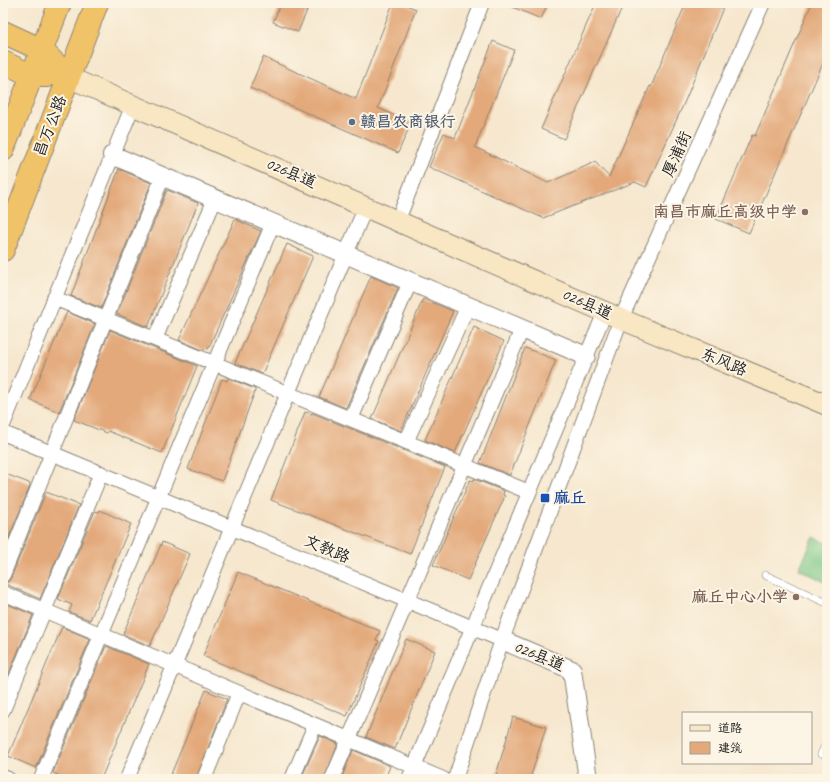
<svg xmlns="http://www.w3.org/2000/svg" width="830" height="782" viewBox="0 0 830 782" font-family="Caveat,'LXGW WenKai TC',sans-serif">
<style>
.green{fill:#7ac786;stroke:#4b7251}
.building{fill:#e3a97a}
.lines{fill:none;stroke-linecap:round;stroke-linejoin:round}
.service-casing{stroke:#898275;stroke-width:8}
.minor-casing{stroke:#898275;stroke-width:16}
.tertiary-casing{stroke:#898275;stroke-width:20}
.secondary-casing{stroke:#898275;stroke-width:22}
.trunk-casing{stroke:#898275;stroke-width:24}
.service{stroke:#fff;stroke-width:7}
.minor{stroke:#fff;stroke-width:14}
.tertiary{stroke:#fff;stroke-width:18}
.secondary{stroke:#f9e7c3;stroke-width:20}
.trunk{stroke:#f1c369;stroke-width:22}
.service-dot{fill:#5c6f8a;stroke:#fcf5e5;stroke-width:1.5}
.education-dot{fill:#8d6e63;stroke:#fcf5e5;stroke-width:1.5}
.transit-dot{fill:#1a4fb4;stroke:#fcf5e5;stroke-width:1.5}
.labels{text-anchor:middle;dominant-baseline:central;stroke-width:4;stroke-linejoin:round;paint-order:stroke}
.service-label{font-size:16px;font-weight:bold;fill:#4e5e75;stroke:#fcf5e5;text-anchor:start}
.street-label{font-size:16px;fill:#1c1c1c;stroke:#fcf5e5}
.education-label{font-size:16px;font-weight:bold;fill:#785e54;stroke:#fcf5e5;text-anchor:end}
.transit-label{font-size:16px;font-weight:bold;fill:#164399;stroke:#fcf5e5;text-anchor:start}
</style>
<rect width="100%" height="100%" fill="#fcf5e5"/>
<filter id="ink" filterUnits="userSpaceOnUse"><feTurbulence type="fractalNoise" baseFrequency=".025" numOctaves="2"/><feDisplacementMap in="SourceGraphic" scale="8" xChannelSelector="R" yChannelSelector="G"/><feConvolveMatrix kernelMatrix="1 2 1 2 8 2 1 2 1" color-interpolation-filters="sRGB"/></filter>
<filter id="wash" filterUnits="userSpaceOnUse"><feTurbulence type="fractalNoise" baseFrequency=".012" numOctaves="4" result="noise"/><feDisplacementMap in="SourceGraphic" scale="16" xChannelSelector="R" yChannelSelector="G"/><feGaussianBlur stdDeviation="0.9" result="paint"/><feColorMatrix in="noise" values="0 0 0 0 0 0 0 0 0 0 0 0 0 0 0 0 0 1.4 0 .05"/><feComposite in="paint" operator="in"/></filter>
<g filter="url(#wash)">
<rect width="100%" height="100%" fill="#f6e7ce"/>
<path class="green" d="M814,537L827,543V583L799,569Z"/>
<g id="blocks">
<path class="building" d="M281,3H310L298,32L273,22Z
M393,3H401L416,9L378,108L411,123L398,153L250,88L263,57L356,99Z
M503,3H548L541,19Z
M596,3H624L564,139L541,129Z
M686,3H725L685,101L646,187L635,182L543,218L429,167L444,133L455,138L493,41L514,50L475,147L548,183L595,162L609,177L650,86L651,87Z
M812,3H827V54L749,233L716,219L752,135L755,136Z
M119,169L151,183L101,308L71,296Z
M167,190L198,203L148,327L117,314Z
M235,219L261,231L208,349L204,348L203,350L179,340Z
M287,244L313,256L262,374L235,363Z
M371,276L398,288L346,408L319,397Z
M423,299L453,311L401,431L372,419Z
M67,312L95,324L59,412L30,400Z
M474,327L504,341L455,453L425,440Z
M110,330L197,366L162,453L108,431L107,433L74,420Z
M525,348L556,360L510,475L480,463Z
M228,378L255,389V391L222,481L188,469L222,379L227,381Z
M305,412L312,414V413L445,467L410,554L271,500Z
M3,473L29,483L30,486L3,552Z
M474,479L504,491L503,495L505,496L468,580L433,565L470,480L473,481Z
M46,492L79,505L40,599L3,583L8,582L11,578Z
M100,510L131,524L90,620L69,612L72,605L58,599L95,511L99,512Z
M162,542L190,554L150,646L123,634Z
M238,572L380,631L376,640L379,641L347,716L203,656Z
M3,602L33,615L3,688Z
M62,627L90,639L36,768L8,756Z
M406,639L435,651L395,749L366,737Z
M106,646L149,664L101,779H67L53,773Z
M206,690L227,699L196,779H169Z
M513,717L546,727L530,779H495Z
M320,736L338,744L324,779H301Z
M353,750L390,766L385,779H341Z"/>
</g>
</g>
<g filter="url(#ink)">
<use href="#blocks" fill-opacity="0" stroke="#898275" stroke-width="1"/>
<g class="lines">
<g class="service-casing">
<path id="service" d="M765,575L827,603
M821,754L827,742"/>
</g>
<g class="minor-casing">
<path id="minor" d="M398,220L482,3
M54,298L529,492
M155,339L215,199
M351,419L410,282
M3,425L133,105
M3,433L502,640L455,779
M406,442L468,306
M3,575L163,176
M3,593L443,779
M502,640L621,319L763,3
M3,710L101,473
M3,777L8,779
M41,779L273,223
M127,779L366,206
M204,779L239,693
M292,779L315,725
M332,779L522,329
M409,779L605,312"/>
</g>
<g class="tertiary-casing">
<path id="tertiary" d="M112,155L586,356
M502,640L572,670L588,779"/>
</g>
<g class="secondary-casing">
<path id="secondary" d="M68,77L621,319L827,405"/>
</g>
<g class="trunk-casing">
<path id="trunk" d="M3,32L42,50L68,77
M3,62L33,76H47
M3,150L60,3
M3,250L97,3"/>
</g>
<use href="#service" class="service"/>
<use href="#minor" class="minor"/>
<use href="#tertiary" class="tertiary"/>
<use href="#secondary" class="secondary"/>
<use href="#trunk" class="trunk"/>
</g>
</g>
<circle class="service-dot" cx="352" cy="122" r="4"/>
<g class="education-dot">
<circle cx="805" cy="212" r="4"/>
<circle cx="796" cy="597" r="4"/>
</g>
<rect class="transit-dot" x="540" y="493" width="10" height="10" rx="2"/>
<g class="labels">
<g class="service-label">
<text x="360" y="122">赣昌农商银行</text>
</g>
<g class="street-label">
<text transform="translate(50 126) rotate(-69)">昌万公路</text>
<text transform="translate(677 154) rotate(-66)">厚浦街</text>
<text transform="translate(291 173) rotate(23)">026县道</text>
<text transform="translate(587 304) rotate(24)">026县道</text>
<text transform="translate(724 362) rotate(23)">东风路</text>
<text transform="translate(327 549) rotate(23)">文教路</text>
<text transform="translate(539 656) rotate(23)">026县道</text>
</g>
<g class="education-label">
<text x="797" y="212">南昌市麻丘高级中学</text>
<text x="788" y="597">麻丘中心小学</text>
</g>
<g class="transit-label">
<text x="554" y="498">麻丘</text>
</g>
</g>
<rect width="830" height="782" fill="none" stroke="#fcf5e5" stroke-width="16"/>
<rect x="682" y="712" width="130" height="52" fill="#fcf5e5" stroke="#a29e95"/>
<rect x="690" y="725" width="20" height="6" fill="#f9e7c3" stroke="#a29e95"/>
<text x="718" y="732" font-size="12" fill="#1c1c1c">道路</text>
<rect x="690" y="742" width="20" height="12" fill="#e3a97a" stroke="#a29e95"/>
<text x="718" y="752" font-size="12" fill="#1c1c1c">建筑</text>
</svg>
